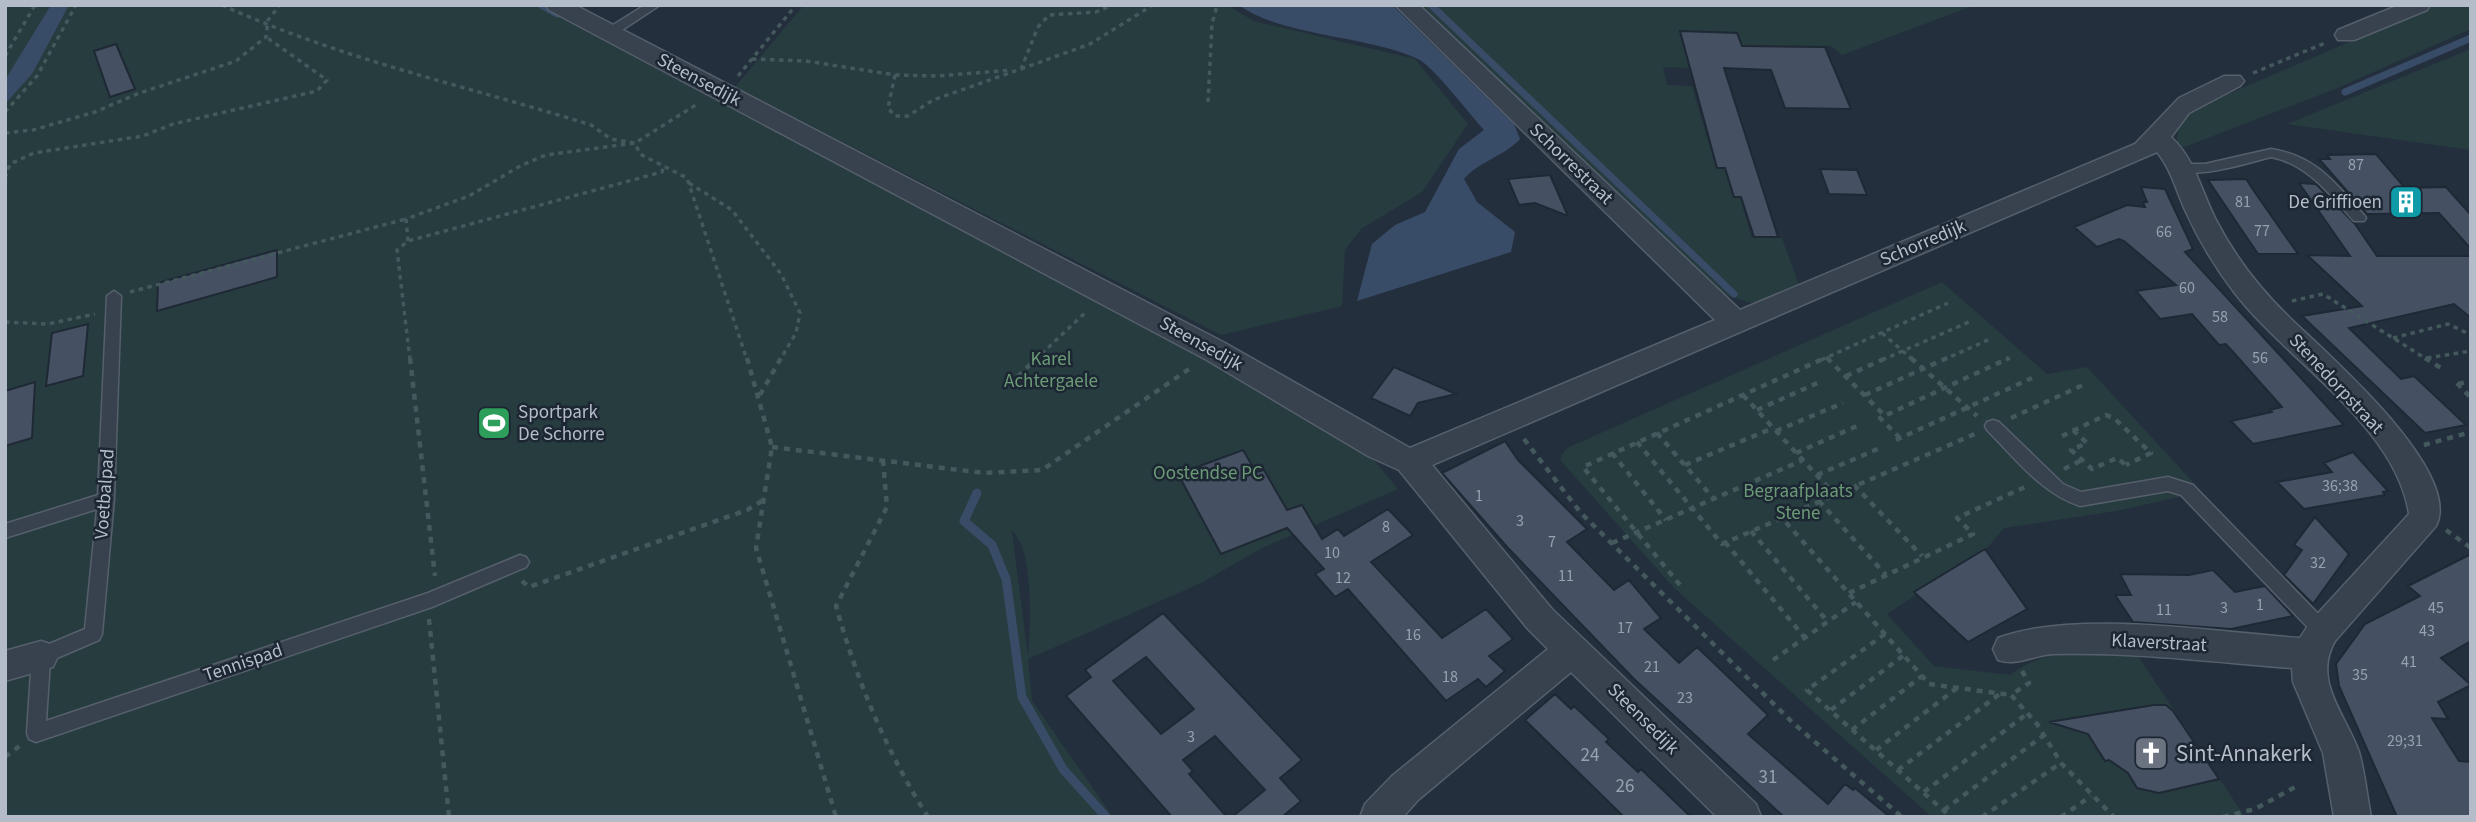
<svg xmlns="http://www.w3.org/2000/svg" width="2476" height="822" viewBox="0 0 2476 822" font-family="'Source Sans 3',sans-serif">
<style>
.green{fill:#263c3f;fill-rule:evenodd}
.water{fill:#394c67}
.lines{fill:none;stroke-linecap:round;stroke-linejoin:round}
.stream-far1{stroke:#394c67;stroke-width:7}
.stream{stroke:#394c67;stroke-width:9}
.building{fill:#455162;stroke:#1f2835;stroke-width:2;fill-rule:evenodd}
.service-casing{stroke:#565f6c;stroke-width:3}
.minor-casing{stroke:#565f6c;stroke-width:3}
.path-far1{stroke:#44595c;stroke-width:3.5;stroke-dasharray:4.5 4.5;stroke-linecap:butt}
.path{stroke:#44595c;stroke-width:4.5;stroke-dasharray:6 6;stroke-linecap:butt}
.service{fill:#38414e;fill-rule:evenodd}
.minor{fill:#38414e;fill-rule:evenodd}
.labels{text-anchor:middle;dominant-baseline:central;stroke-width:5;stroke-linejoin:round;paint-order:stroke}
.number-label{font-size:16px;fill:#98a1af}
.street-label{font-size:19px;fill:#b4bcc9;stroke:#1d2633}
.poi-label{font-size:19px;fill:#b4bcc9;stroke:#1d2633;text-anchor:end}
.park-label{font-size:19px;fill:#6b9a76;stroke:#1d2633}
.near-number-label{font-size:19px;fill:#98a1af}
.near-poi-label{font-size:23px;fill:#b4bcc9;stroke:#1d2633;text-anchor:start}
</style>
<rect width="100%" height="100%" fill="#242f3e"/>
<path class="green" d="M5,5H537L1250,384L1369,454L1398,489L1262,548L1201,583L1028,659L1032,701L1113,817H5ZM1012,531C1035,551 1030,627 1028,657Z
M804,5H1227L1254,21L1415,59L1468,124L1422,192L1361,229L1345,250L1342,306L1221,335L735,87Z
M1415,5H1975L1842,55L1831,46H1743L1738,32L1679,31L1689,68L1663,67L1667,85L1692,86L1716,168L1725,169L1733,198H1740L1752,238H1782L1799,285L1754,304L1719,293Z
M2435,5H2471V29L2335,89L2182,148L2176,144L2182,114Z
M2471,49V150L2287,124Z
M1942,282L2047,374L2087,367L2202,492L2116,511L2004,528L1987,548L1887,614L1934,666L2010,675C2047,646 2091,653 2136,653L2245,817H1932L1673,587L1561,461V455L1569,447Z"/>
<path class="water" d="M51,5H69L32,74L5,104V80Z
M1239,5H1392L1514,124L1520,139C1503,157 1481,160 1464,179L1477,202L1515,232L1511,252L1357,301L1372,244L1395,225L1425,212L1459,149L1484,130C1471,116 1433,66 1418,59C1370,36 1280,36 1239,5Z"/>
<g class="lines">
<path class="stream-far1" d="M541,5L557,14
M1431,5L1734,294
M2345,92L2471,38"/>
<path class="stream" d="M977,493L964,521L992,545L1006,579L1022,697L1063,769L1106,817"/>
</g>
<path class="building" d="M1680,31L1737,33L1742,46L1825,47L1851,109L1785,108L1771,70L1724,68L1778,237H1754L1741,197H1734L1725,168H1717Z
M116,44L135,89L110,97L94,51Z
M2376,154L2405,188L2446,187L2471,215V249L2439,213L2367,214L2319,159H2330L2327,155Z
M1820,169L1857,170L1867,195L1829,194Z
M1550,175L1568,216L1535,203L1519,205L1508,179Z
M2246,179L2256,194L2298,254H2258L2208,180Z
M2299,183L2316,184L2355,224L2377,256H2471V318L2454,304L2349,328L2401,379L2414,376L2466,425L2425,433L2302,316L2362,306L2307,255L2350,256Z
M2141,187L2165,189L2193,249L2185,252L2344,425L2253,444L2231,421L2272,412L2270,410L2282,407L2226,344L2219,345L2192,314L2160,319L2136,291L2176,285L2124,241L2119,239L2097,247L2074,227L2127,205L2145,207L2143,202H2147Z
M277,250V277L157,311L158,283Z
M88,324L83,376L46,386L52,333Z
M1394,367L1456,394L1418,403L1410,416L1371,398Z
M35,382L32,438L5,446V391Z
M1505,441L1518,460L1587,529L1567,542L1614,590L1629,580L1661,618L1644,629L1679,663L1697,647L1768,715L1748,734L1828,804L1845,784L1853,790L1855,788L1890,817H1784L1633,678L1508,548L1442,473Z
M1243,450L1256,472L1264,470L1287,510L1302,505L1322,539L1338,529L1344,536L1388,509L1413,535L1371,562L1442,638L1486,609L1513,639L1489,656L1505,671L1486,687L1478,679L1446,701L1348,589L1335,597L1315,574L1324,569L1287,528L1221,554L1178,474Z
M2353,452L2388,491L2383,492L2385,495L2304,509L2277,482L2332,472L2324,463Z
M2315,517L2349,554L2313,604L2284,575L2302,550L2294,545Z
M1985,549L2027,609L1968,642L1914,592Z
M2471,554V641L2441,658L2471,685L2438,702L2448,719L2432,718L2459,761L2471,762V817H2397L2339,686L2336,664L2365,624L2420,596L2408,586Z
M2213,570L2235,592L2265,586L2293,616L2231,629L2133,622L2115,595H2131L2120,574L2189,575Z
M1163,613L1302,760L1280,778L1301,801L1282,817H1232L1265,790L1215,736L1183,760L1193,771L1189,774L1227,817H1172L1066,696L1091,677L1085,670ZM1146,657L1194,709L1161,734L1113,681Z
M1555,694L1571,709L1574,706L1609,739L1606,742L1638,772L1641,769L1691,817H1624L1525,720Z
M2154,705H2166L2173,711L2219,779L2159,793L2137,788L2128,773L2109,760L2105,761L2088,734L2049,722Z"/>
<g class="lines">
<g class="service-casing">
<path id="service" d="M645,5H660L613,36H605V30Z
M2271,149C2316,156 2335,183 2364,215L2366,218L2364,221H2354C2330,195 2308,164 2271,157C2251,162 2188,182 2173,168L2180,164H2205Z
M114,291L121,296L114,499L102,634L99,640L50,661L46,721L428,593L520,555L526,557L529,562L526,567L432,607L36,742L29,739L27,733L32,656L35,650L85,629L97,509L5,538V524L98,495L107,296Z
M1993,420L1999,422L2063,484L2081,492L2168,477L2193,485L2329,625L2332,631L2329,637L2323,639L2317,637L2181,495L2168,491L2080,506C2041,493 2016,459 1987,430L1985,426L1987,422Z"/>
</g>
<g class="minor-casing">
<path id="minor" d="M546,5H575L1225,343L1410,448L1715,320L1395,5H1419L1740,310L2135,144L2179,98L2224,76H2240L2244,81L2240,86L2189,113L2171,137C2195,159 2202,193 2216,220C2235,257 2260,289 2290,318C2326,353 2464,471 2436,526L2335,641C2312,681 2346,715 2359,752C2365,773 2367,796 2371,817H2334L2323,753L2293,682L2292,668C2214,662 2134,652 2055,654C2035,654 2018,667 1998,660L1993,649L1998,638C2077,609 2214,632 2300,638L2311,621L2409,514C2396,426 2286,360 2234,292C2215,267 2198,239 2185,210C2176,190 2171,169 2157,152L1432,465L1552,609L1756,804L1761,817H1717L1571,672L1418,800L1403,817H1360L1365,804L1392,776L1548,649L1528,629L1399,470L1368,456L1205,359L549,10Z
M2399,5H2430L2427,10L2354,40H2338L2335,35L2338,30Z
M41,641L53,645L58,656L53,667L5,681V651Z"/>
</g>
<path class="path-far1" d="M222,5C340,59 467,86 591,125L611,139L635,143L640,154L687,178L747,360
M5,56L35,5
M752,59L806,61L895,75L888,108L895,116H908L933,100L1021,69L1038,27L1049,15L1096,12L1112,5
M1021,69L1090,44L1153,5
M2253,73L2325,43
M895,75L937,76L1012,70
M738,76L796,5
M1208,102L1212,24L1217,5
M5,112L37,76L76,5
M5,133L33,130L95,112L137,94L236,61L266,37L268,20L280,5
M5,178L10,164L34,153L143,136L173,124L317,91L327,80L266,37
M689,183L732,210L781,274L800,313L796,333L780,360
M408,241L406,219L469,196L522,165L546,155L635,143L699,103
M130,292L406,219
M2292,301L2323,294L2428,360
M5,322L48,324L95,314
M1882,333L1913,360
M2393,338L2448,324L2471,335
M1826,357L1829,360
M2427,358L2471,351
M410,360L397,250L408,241L662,172L664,165
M1035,360L1087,311
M1821,360L1948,303
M1882,360L1969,322
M1943,360L1990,339
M2006,360L2010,358"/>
<path class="path" d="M410,358L435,576
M747,358L772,447L756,548L836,817
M1827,358L1884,415
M1911,358L1977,416
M2425,358L2444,370
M1846,376L1886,358
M2457,383L2471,398
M2458,384L2471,381
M1009,385L1037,358
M760,395L781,358
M1743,395L1834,494
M1865,395L1947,358
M1757,410L1822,381
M2011,418L2083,385
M2073,430L2087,443L2071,450L2092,469L2117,458L2126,465
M1776,431L1843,403
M1657,433L1714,499
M2062,436L2106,415L2115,419L2151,453L2126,465
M1900,438L1880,418L2009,358
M1524,439L1581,513L1793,723L1902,817
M1896,440L2032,378
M1637,442L1722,544L1782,518L1929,684L2011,695
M2424,445L2471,432
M772,447L984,473L1042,470L1192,367
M1612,453L1666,520
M1796,453L1857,426
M883,460L887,507L836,606C857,681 886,751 928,817
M1685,465L1773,428
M2064,469L2082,460
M1817,475L1880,448
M1854,485L1922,556
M1819,501L1886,575
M1782,518L1977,433
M2446,530L2471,548
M1751,531L1828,622
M1725,542L1805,638
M1612,543L1803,460
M522,581L529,587L747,510L762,501
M1680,585L1583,467L1825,358
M1849,593L1973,534L1957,518L2027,486
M429,619L449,817
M1885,634L1807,690L1951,817
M1773,660L1856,602
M2022,671L2029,683L2011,695L2037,724L2061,763L2114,817
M1831,710L1904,655
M1852,730L1922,676
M1876,750L1957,688
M5,757L21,745
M1898,770L2001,693
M1924,792L2028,713
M1944,810L2044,735
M1982,817L2061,763
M2061,817L2091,796
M2223,817L2255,809L2297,786"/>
<use href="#service" class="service"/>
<use href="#minor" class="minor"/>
</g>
<defs>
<g id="building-square" transform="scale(1.75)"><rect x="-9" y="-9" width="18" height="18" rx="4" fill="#0f9aa8" stroke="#1d2633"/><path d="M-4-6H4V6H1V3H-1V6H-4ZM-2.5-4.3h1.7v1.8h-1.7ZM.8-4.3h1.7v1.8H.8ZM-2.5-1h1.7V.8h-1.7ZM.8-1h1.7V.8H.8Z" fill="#fff"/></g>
<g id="stadium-square" transform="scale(1.75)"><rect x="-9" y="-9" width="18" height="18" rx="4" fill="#2e9e5b" stroke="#1d2633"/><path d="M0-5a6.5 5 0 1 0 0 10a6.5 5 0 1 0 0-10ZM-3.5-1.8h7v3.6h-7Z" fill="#fff"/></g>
<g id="church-square" transform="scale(1.75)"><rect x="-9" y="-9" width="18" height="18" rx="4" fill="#6b7280" stroke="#1d2633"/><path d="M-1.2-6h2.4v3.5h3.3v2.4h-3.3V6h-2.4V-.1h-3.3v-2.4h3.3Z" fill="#fff"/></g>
</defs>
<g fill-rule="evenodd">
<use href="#building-square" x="2406" y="202"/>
<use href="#stadium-square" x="494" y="423"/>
<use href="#church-square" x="2151" y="753"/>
</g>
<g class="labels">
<g class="number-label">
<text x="2356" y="165">87</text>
<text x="2243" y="202">81</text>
<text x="2262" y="231">77</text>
<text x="2164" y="232">66</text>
<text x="2187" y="288">60</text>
<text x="2220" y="317">58</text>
<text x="2260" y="358">56</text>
<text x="2340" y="486">36;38</text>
<text x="1479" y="496">1</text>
<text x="1520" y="521">3</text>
<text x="1386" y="527">8</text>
<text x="1552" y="542">7</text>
<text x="1332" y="553">10</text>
<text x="2318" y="563">32</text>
<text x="1566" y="576">11</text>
<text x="1343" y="578">12</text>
<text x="2260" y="605">1</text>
<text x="2224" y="608">3</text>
<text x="2436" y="608">45</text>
<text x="2164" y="610">11</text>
<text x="1625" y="628">17</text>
<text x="2427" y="631">43</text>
<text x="1413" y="635">16</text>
<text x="2409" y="662">41</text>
<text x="1652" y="667">21</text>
<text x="2360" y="675">35</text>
<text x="1450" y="677">18</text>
<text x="1685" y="698">23</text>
<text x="1191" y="737">3</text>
<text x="2405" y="741">29;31</text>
</g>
<g class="street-label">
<text transform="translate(699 80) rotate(28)">Steensedijk</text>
<text transform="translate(1571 164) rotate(44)">Schorrestraat</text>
<text transform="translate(1923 243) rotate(-23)">Schorredijk</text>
<text transform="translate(1201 344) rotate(29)">Steensedijk</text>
<text transform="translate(2336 384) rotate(47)">Stenedorpstraat</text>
<text transform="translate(105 494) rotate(-86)">Voetbalpad</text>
<text transform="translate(2159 643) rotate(3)">Klaverstraat</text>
<text transform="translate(243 663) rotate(-19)">Tennispad</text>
<text transform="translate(1643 719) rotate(45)">Steensedijk</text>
</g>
<g class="poi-label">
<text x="2382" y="202">De Griffioen</text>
<text x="518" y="412" text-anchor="start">Sportpark<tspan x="518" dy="22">De Schorre</tspan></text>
</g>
<g class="park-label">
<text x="1051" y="359">Karel<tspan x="1051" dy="22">Achtergaele</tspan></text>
<text x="1208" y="473">Oostendse PC</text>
<text x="1798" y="491">Begraafplaats<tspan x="1798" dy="22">Stene</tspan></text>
</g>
<g class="near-number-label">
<text x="1590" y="755">24</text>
<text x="1768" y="777">31</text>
<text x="1625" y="786">26</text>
</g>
<g class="near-poi-label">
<text x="2176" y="753">Sint-Annakerk</text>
</g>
</g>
<rect width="2476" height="822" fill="none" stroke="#b4bcc9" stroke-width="14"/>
</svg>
